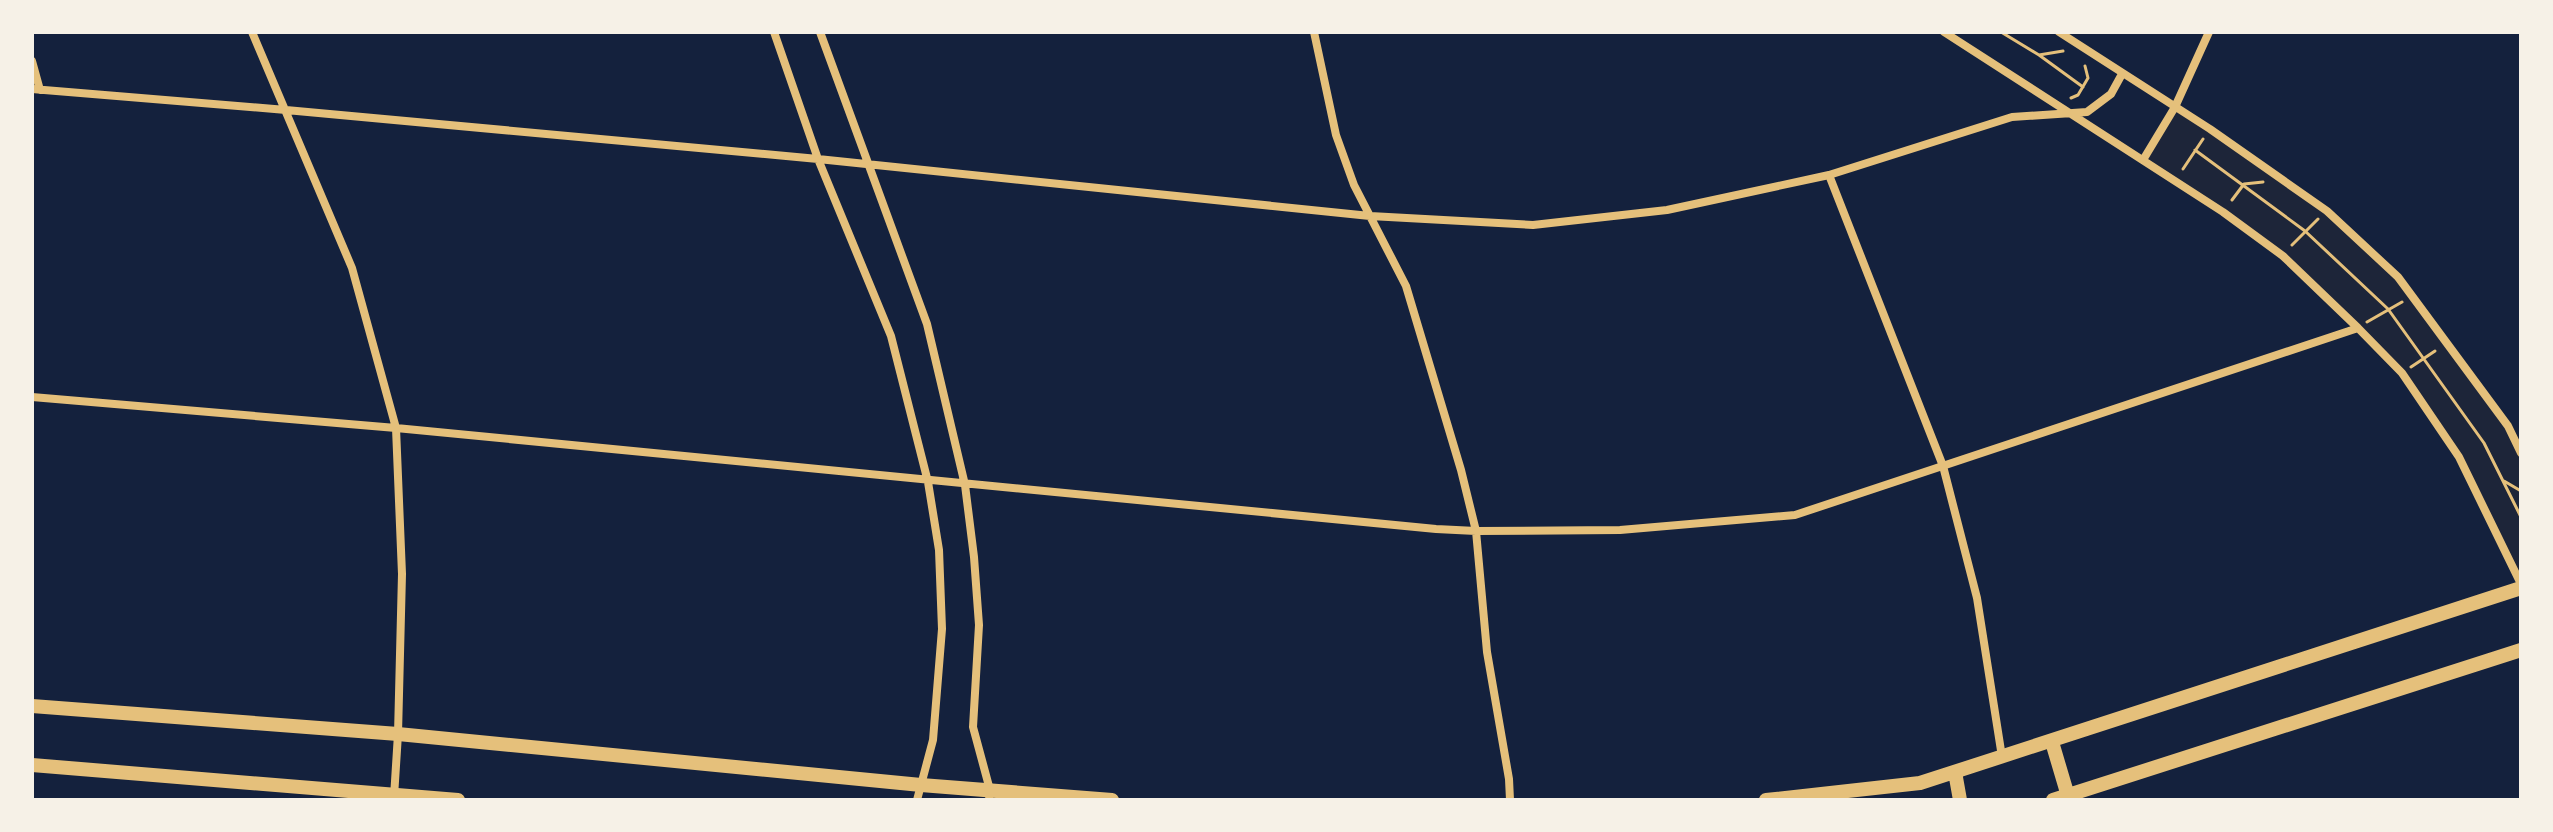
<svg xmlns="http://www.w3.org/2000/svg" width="2553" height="832" viewBox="0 0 2553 832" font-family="Ubuntu,sans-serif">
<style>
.green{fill:#1d2539}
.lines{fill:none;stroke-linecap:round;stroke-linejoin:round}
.path{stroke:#e5c07b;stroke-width:3}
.minor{stroke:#e5c07b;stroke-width:8}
.secondary{stroke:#e5c07b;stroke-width:14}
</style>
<rect width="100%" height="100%" fill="#14213d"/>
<path class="green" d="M2175,107L2327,211L2398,277L2508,426L2521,453V584L2459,457L2402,373L2283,256L2143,160Z"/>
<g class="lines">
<path class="path" d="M2001,32L2039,55L2083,87
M2039,55L2063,51
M2071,98L2078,95L2088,78L2085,66
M2195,150L2305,231L2388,309L2484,443L2521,517
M2183,169L2203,139
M2232,200L2244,184L2263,182
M2292,245L2318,219
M2367,322L2402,302
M2411,367L2435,351
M2504,481L2521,491"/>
<path class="minor" d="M252,32L352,268L396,428L402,574L398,734L394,797
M774,32L818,159L891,336L928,482L939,550L942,629L933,740L917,800
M820,32L927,324L965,485L974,557L979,625L973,727L990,790L989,800
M1314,32L1336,135L1354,185L1406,286L1461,470L1476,531L1487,652L1509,779L1510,800
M1944,32L2223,212L2283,256L2358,328L2402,373L2459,457L2521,584
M2059,32L2210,129L2327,211L2398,277L2508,426L2521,453
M32,61L40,90
M32,89L286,110L818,159L1370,216L1533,225L1667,210L1829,175L2012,117L2087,112L2111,94L2122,74
M2143,160L2175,107L2209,32
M1829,175L1943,466L1977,598L2002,757
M32,397L396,428L1436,529L1476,531L1620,530L1795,515L2358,328"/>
<path class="secondary" d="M32,706L398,734L921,785L1112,800
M2052,742L2068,796
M32,765L458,800
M1955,772L1960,800
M1766,800L1920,783L2521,588
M2053,800L2521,650"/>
</g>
<rect width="2553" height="832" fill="none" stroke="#f6f1e7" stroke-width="68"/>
</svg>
